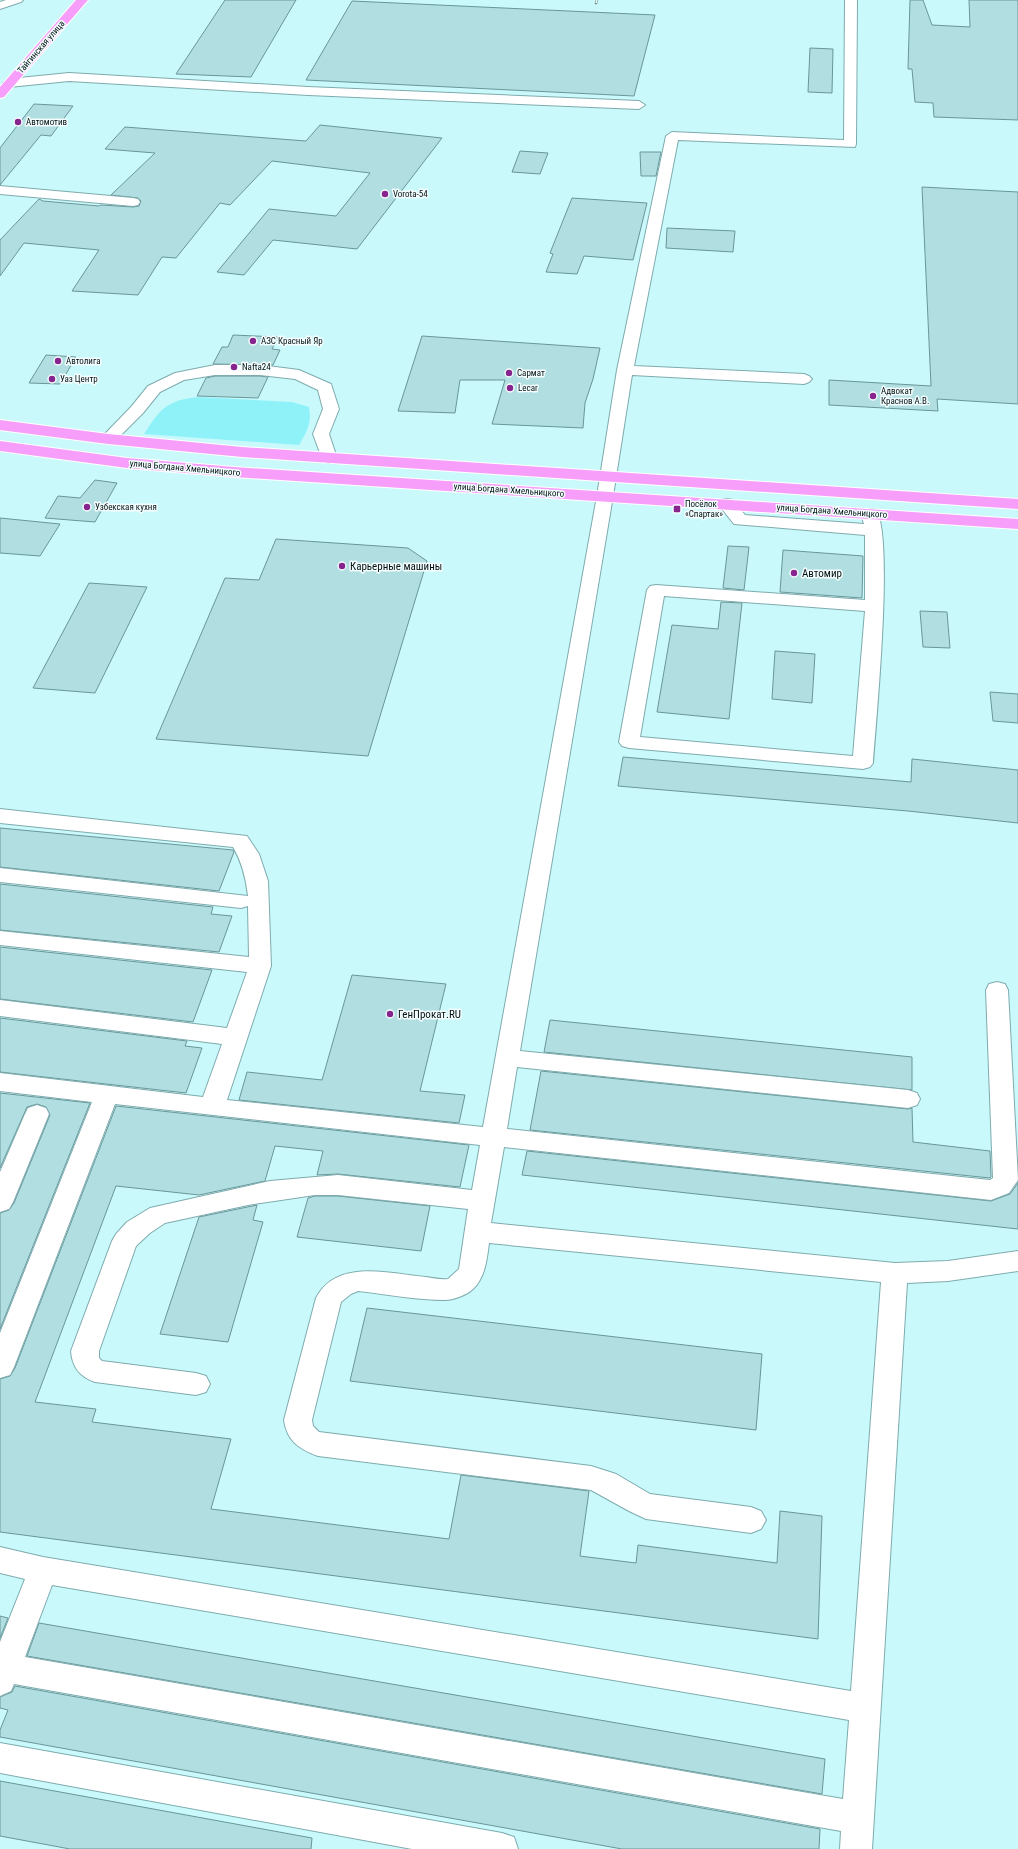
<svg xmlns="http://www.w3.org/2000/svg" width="1018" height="1849" viewBox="0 0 1018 1849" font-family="'Roboto Condensed',sans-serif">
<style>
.green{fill:#8ff2f9}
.building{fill:#b0dee1;stroke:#6a9699}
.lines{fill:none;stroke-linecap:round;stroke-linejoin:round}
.minor-casing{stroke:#7eabae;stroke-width:2}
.highway-casing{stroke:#fff;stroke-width:2}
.minor{fill:#fff;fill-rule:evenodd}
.highway{fill:#f79efa;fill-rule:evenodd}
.rail-casing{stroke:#6b8a8d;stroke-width:2.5}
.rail{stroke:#f5feff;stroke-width:1.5;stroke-dasharray:5;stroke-linecap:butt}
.poi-dot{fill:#87248d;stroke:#f5feff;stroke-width:1.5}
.labels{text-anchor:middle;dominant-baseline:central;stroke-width:3;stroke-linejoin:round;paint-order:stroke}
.far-street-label{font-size:9px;fill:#021012;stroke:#f5feff}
.far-poi-label{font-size:9px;fill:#021012;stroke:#f5feff;text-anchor:start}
.poi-label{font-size:11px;fill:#021012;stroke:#f5feff;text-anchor:start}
</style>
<rect width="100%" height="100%" fill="#caf9fc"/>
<path class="green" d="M198,397L292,402L309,407C312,422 307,432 299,445L144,434C160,409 167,400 198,397Z"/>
<path class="building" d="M225,0H296L251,77L176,74Z
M910,0H923L932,25L970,27L969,0H1018V120L934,117L933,103L915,102L912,69H908Z
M352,1L655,15L634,96L306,80Z
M810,48L833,49L832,93L808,92Z
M34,104L73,106L51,136L41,135L0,185V148Z
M320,125L442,138L357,249L273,240L244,275L217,272L269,209L336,216L370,173L272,161L230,205L220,203L176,258L162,257L138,295L72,291L99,250L24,243L0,276V240L39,199L43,201L99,206L101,205L133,207L139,206L141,201L138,198L111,195L155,153L105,149L125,127L306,141Z
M520,151L548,153L540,174L512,172Z
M640,152H661L656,176H641Z
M922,187L1018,192V404L937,399L938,411L829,405V380L931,386Z
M572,198L647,203L633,260L584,256L577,274L546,272L553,254L550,253Z
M667,228L735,231L733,252L666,248Z
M233,335L278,337L272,349L280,350L273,365L213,364L222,347H228Z
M422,336L600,348L593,379L585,403L583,428L492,424L505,380H460L455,413L398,411Z
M46,355L76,357L60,384L29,383Z
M215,376H260L268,377L258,398L197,396L206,378Z
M95,480L117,483L95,522L45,518L58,496L80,498Z
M0,518L60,524L40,556L0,553Z
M276,539L408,548L427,561L368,756L156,739L225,578L259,580Z
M728,546L749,547L744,590L723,588Z
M783,550L863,556L862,598L780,592Z
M89,583L147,587L95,693L33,688Z
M721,602L742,603L729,719L657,712L672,625L718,629Z
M920,611L947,612L950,648L923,647Z
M775,651L815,654L812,703L772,699Z
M990,692L1018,694V723L993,721Z
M623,757L911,782L912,759L1018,770V823L908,811L618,786Z
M0,828L233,850L234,852L219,891L0,867Z
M0,884L213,907L211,914L232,916L219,952L0,930Z
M0,947L212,970L193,1022L0,999Z
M352,975L446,984L420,1091L465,1095L459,1123L239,1100L247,1072L322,1080Z
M0,1018L187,1041L185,1046L202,1048L186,1093L0,1072Z
M550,1020L912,1057V1090L544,1052Z
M541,1071L908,1109L912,1108L913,1142L990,1151L991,1177L990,1178L530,1130Z
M0,1093L90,1103L0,1329V1213L9,1210L14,1203L50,1115L46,1107L37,1104L27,1107L0,1168Z
M116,1106L469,1145L460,1187L338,1174L317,1175L323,1151L275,1146L265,1181L199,1195L116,1186L35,1402L96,1409L92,1422L231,1439L211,1509L449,1539L461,1475L589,1491L580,1556L636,1563L638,1545L777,1563L780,1511L822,1516L818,1639L0,1532V1379L10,1376L15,1368Z
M527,1151L991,1201L1010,1194L1018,1183V1229L522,1175Z
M315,1196H338L430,1206L421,1251L297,1237L308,1198Z
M257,1205L253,1220L263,1222L228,1342L160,1334L199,1217Z
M367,1308L762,1354L756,1430L350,1381Z
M0,1616L8,1618L0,1638Z
M39,1623L825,1759L822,1794L27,1656Z
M15,1686L820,1829L819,1849H622L0,1737V1730L8,1710L0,1708V1697L12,1692Z
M0,1781L312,1838L311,1849H70L0,1836Z"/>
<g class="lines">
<g class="minor-casing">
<path id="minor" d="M6,0H23L21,2L0,9V2Z
M845,0H857L856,144L855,147L678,140L634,366L804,374L809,376L812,379L809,382L804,384L632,375L613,496L520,1051L908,1090L917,1093L920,1099L917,1105L908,1108L517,1067L507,1129L990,1180L993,1178L986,990L989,984L997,982L1005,984L1008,990L1018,1180L1009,1193L991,1200L504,1147L491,1223L895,1263L948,1261L1018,1251V1271L948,1281L907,1283L872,1849H840L841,1831L14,1684L11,1691L0,1696V1642L25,1579L0,1573V1547L43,1557L851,1691L881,1282L489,1243C487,1259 485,1278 473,1289C467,1295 453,1300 445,1300C416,1300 386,1294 358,1291L351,1294L341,1302L312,1420L313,1426L319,1432L591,1466L616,1474L650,1494L751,1507L761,1511L766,1520L761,1529L751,1533L646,1519L629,1511L591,1490L318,1456C299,1449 287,1441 284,1420L316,1298C337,1258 390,1274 426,1277C433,1278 441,1280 448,1279L459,1269L468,1209L338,1195H315L248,1205L165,1223L150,1233L136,1246L99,1351V1358L102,1361L196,1373L206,1376L210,1384L206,1392L196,1395L95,1382C80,1377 72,1367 71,1351L112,1241L116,1234L127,1222L150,1208L270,1181L338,1175L472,1190L480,1145L115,1104L14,1367L10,1375L0,1378V1333L92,1102L0,1091V1073L203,1097L222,1044L0,1016V1000L227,1028L247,972L0,945V931L249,957L248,906L241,908L0,882V868L248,896C246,879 242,862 233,847L0,823V809L247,836L259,854L268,881L271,966L227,1100L483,1127L597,496L617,370L666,136L672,132L844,140ZM52,1585L849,1720L843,1799L25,1657Z
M69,73L308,87L639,101L645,105L639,109L308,95L69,81L9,87L3,83L9,79Z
M0,186L133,198L138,199L140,202L138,205L133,206L0,194Z
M215,365H260L299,370L331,384L339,409L329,434L337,458L335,461L329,463L323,461L313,434L323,409L318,390L295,379L260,375H215L184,380L160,392L143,413L114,442L108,444L102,442L100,439L131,407L148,386L175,373Z
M727,499L733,500L745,515L864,524L861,514L864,510L870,509L876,510C894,536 876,721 873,763L870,767L863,769L629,748L622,746L619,742L647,590L650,586L656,585L865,600V535L734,524L718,504L721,500ZM664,596L865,611L853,756L640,737Z
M37,1105L46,1108L49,1114L13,1202L9,1209L0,1212V1172L25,1114L28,1108Z
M0,1743L502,1833L514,1837L518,1849H412L0,1773Z"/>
</g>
<g class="highway-casing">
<path id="highway" d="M76,0H88L4,97L0,98V87Z
M0,420L108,434L242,447L1018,499V509L242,457L108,444L0,430Z
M0,441L127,458L234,467L1018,519V529L234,477L127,468L0,451Z"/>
</g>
<use href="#minor" class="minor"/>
<use href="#highway" class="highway"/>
<g class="rail-casing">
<path id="rail" d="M596,3L597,0"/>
</g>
<use href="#rail" class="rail"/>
</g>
<g class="poi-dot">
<circle cx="18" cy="122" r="4"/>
<circle cx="385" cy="194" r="4"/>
<circle cx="253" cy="341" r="4"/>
<circle cx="58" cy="361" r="4"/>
<circle cx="234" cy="367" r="4"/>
<circle cx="509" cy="373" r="4"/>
<circle cx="52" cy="379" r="4"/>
<circle cx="510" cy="388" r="4"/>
<circle cx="873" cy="396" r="4"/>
<circle cx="87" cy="507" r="4"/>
<rect x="673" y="505" width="8" height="8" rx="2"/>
<circle cx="342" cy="566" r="4"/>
<circle cx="794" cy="573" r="4"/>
<circle cx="390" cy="1014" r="4"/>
</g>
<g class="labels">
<g class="far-street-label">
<text transform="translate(41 47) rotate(-49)">Тайгинская улица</text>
<text transform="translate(185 468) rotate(5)">улица Богдана Хмельницкого</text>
<text transform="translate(509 490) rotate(4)">улица Богдана Хмельницкого</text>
<text transform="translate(832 511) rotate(4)">улица Богдана Хмельницкого</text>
</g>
<g class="far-poi-label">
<text x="26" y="122">Автомотив</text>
<text x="393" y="194">Vorota-54</text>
<text x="261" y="341">АЗС Красный Яр</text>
<text x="66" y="361">Автолига</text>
<text x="242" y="367">Nafta24</text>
<text x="517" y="373">Сармат</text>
<text x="60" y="379">Уаз Центр</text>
<text x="518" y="388">Lecar</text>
<text x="881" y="391">Адвокат<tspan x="881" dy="10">Краснов А.В.</tspan></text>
<text x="685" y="504">Посёлок<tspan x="685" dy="10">«Спартак»</tspan></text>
<text x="95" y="507">Узбекская кухня</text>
</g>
<g class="poi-label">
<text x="350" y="566">Карьерные машины</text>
<text x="802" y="573">Автомир</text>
<text x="398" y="1014">ГенПрокат.RU</text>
</g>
</g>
</svg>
